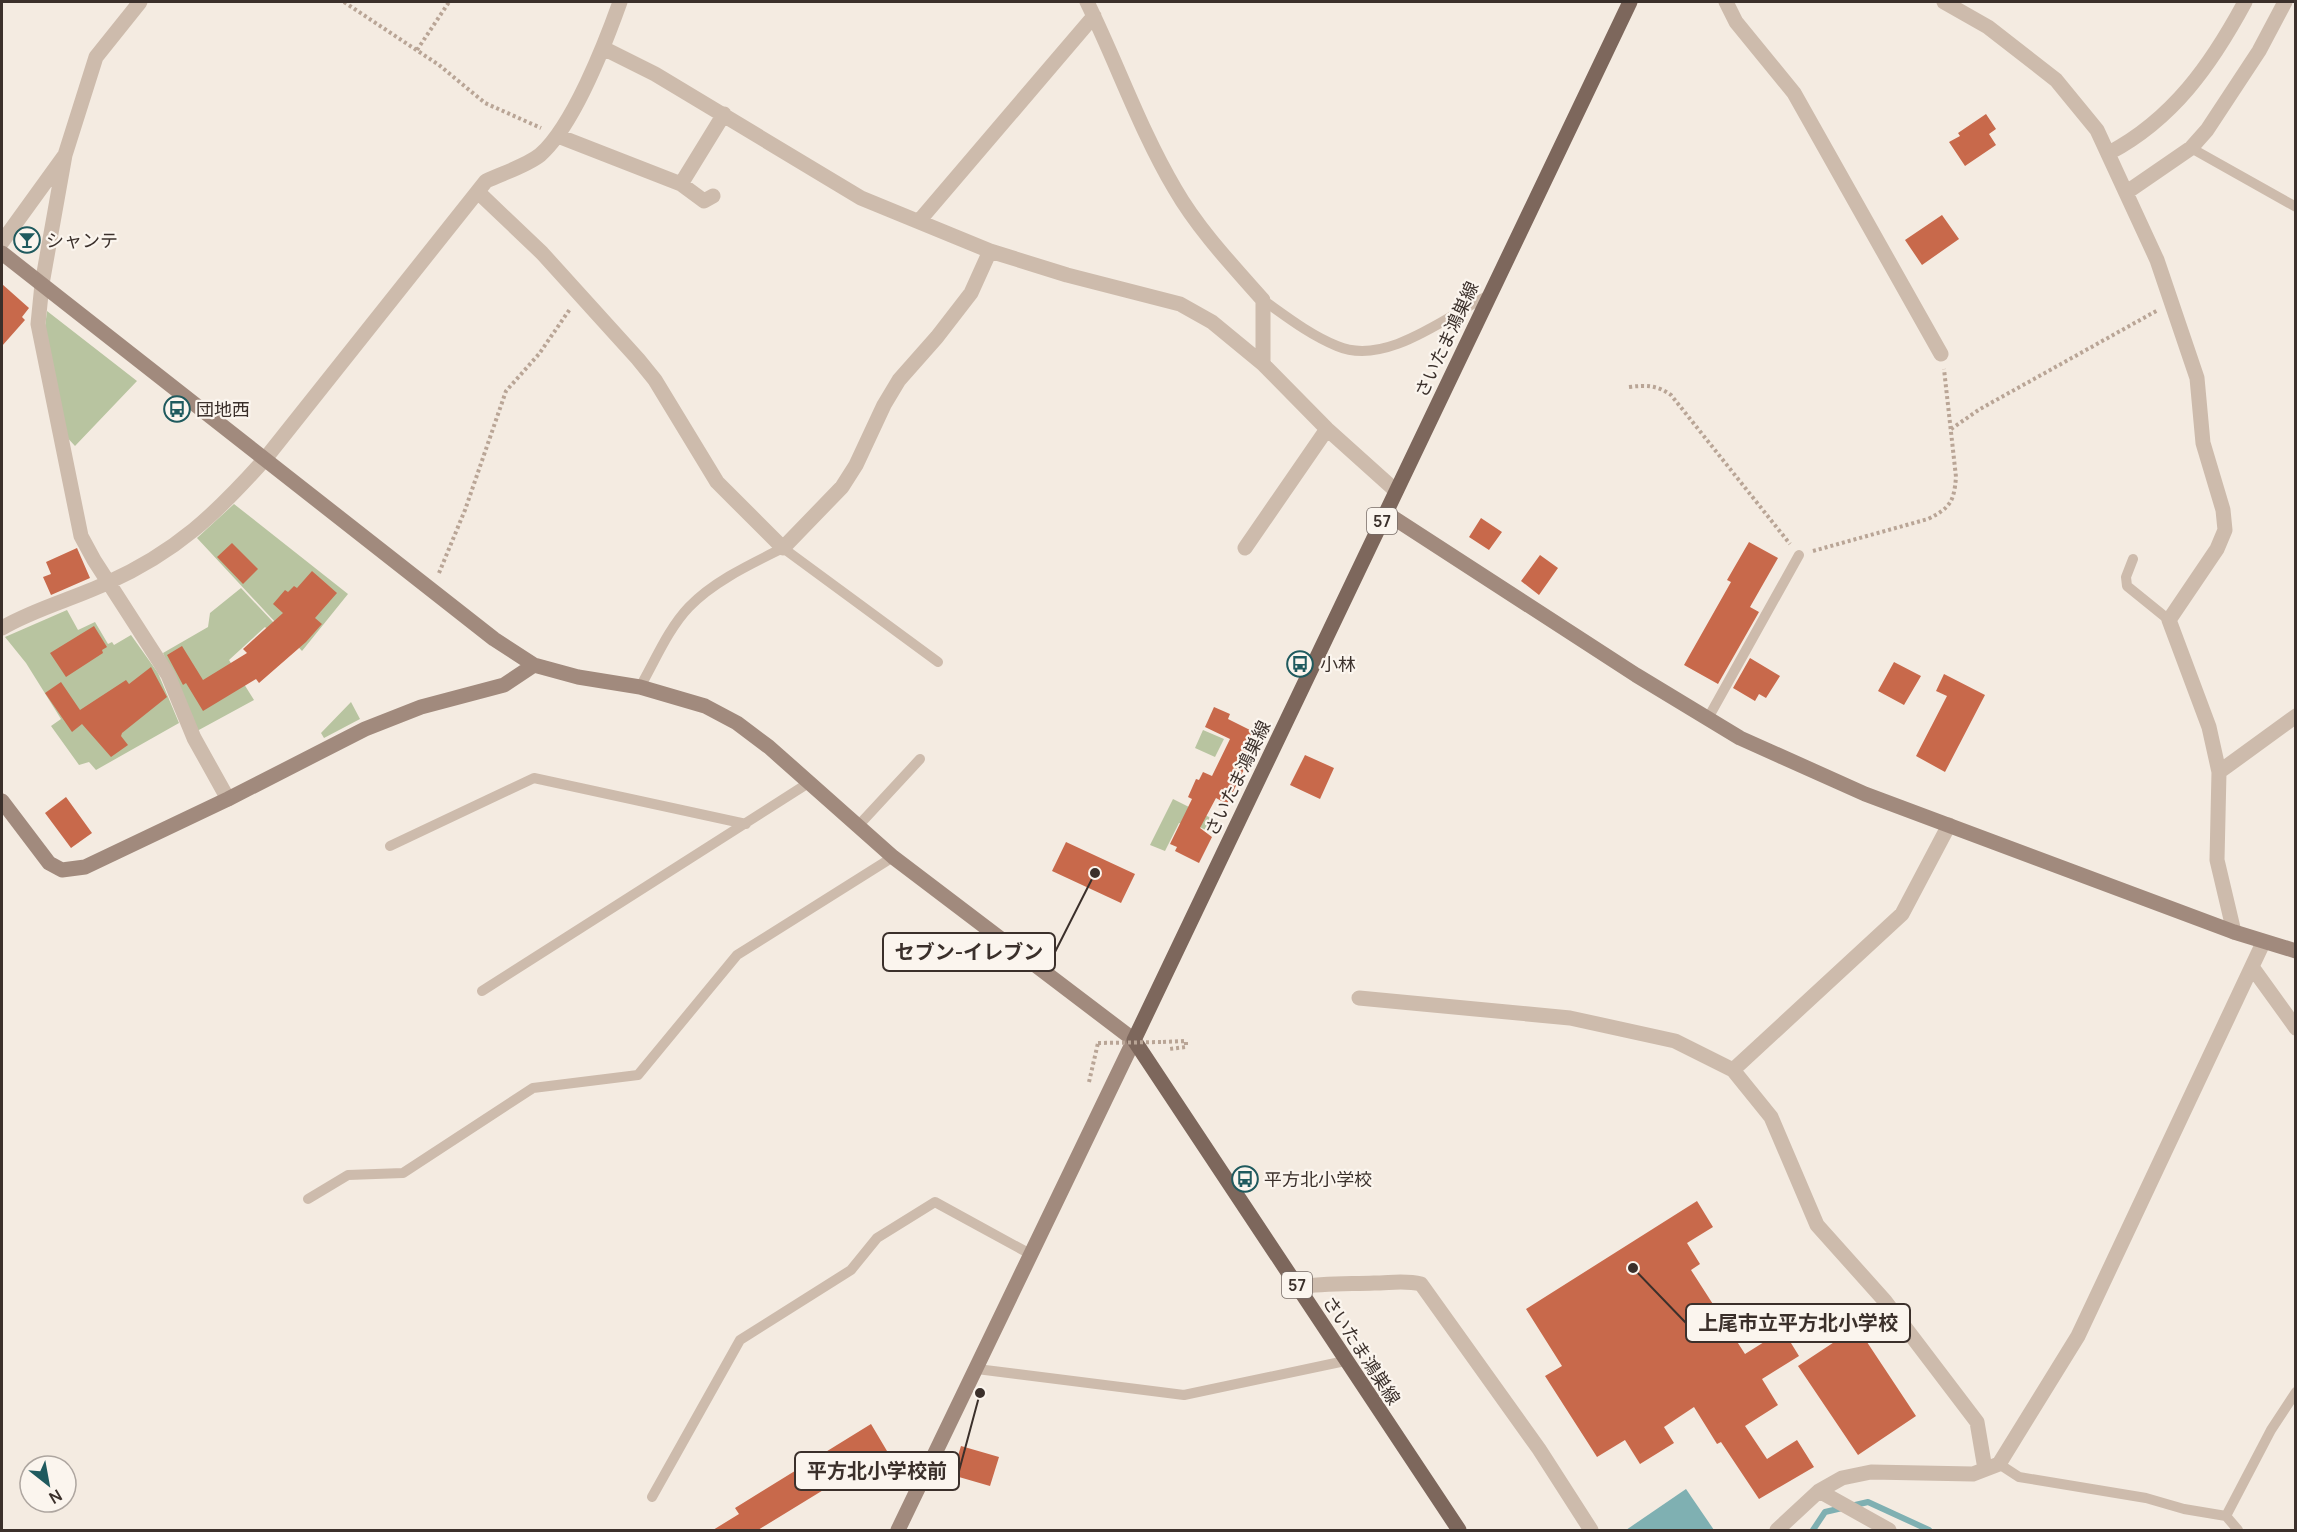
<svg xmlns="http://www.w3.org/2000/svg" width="2297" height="1532" viewBox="0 0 2297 1532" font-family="Manrope,'Noto Sans JP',sans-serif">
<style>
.green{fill:#b8c4a0}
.water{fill:#7fb0b2}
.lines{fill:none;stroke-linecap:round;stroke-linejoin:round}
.stream{stroke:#7fb0b2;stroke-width:6}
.building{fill:#c8694b}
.path{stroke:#b9a596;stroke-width:4;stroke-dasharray:3 3;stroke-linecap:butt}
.lane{stroke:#cdbbac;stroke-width:10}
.street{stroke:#cdbbac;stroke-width:15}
.secondary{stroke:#a18a7d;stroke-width:15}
.primary{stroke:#7d675c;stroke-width:15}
.path-bridge{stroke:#b9a596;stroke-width:4;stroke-dasharray:3 3;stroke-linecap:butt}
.labels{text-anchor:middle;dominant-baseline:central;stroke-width:4.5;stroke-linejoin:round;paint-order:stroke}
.shield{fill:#fbf5ee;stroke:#756b66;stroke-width:1.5}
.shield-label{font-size:16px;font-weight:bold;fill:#3b302b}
.poi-label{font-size:18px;fill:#3b302b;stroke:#fbf5ee;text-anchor:start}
.street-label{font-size:18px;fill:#3b302b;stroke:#fbf5ee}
.leader{fill:none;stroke:#3b302b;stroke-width:2}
.callout-dot{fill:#3b302b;stroke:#fbf5ee;stroke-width:2}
.callout{fill:#fbf5ee;stroke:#3b302b;stroke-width:2}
.callout-label{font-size:20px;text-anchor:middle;font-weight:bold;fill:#3b302b}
</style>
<rect width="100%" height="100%" fill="#f4ebe1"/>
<path class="green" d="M47,311L137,381L75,446L64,434L45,327Z
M234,504L348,594L302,651L197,538Z
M241,588L274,623L268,630L265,627L229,660L254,700L197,731L163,653L208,627L210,613Z
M67,610L78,630L95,622L108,644L112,642L114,645L131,635L158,673L179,723L96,770L89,762L79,765L51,726L61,719L26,663L5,637Z
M351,702L360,719L324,738L321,733Z
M1203,730L1224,739L1215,757L1195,748Z
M1173,799L1217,821L1212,833L1185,820L1182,824L1179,823L1165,851L1150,845Z"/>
<path class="water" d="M1686,1489L1714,1530H1626Z"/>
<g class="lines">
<path class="stream" d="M1813,1530L1825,1512L1868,1502L1929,1530"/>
</g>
<path class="building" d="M1986,114L1996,129L1989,134L1996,145L1965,166L1949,142L1960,136L1958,133Z
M1942,215L1959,239L1922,265L1905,240Z
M2,284L29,308L22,317L25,320L2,346Z
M1481,518L1502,532L1489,550L1469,537Z
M1749,542L1778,558L1750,607L1759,612L1718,684L1684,665L1731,582L1727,580Z
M232,543L258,569L243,584L217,557Z
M77,548L90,578L51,595L43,577L51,574L46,562Z
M1540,555L1558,568L1539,595L1521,581Z
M312,571L337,593L315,618L322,624L306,642L259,683L256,679L203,711L186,683L183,685L167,655L182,646L203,680L247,653L243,649L283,613L273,604L285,590L288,592L294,586L297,588Z
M94,626L107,647L102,650L103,653L66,677L50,653Z
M1750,658L1780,676L1766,698L1759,694L1755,701L1733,688Z
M1894,662L1921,676L1904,705L1878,691Z
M151,667L167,697L122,733L121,736L128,745L111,757L82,724L72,732L45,693L61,682L80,710L126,680L129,684Z
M1944,674L1985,695L1945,772L1916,756L1947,696L1936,691Z
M1214,707L1230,714L1228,719L1258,734L1255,739L1258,741L1227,804L1216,798L1200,828L1212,837L1199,863L1175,851L1177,847L1170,844L1192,799L1188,797L1196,779L1199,780L1203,772L1212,776L1230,739L1205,727Z
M1305,755L1334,768L1320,799L1290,785Z
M66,797L92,833L71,848L45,813Z
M1066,842L1135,874L1121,903L1052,871Z
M1697,1201L1713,1227L1687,1243L1700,1264L1691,1270L1745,1354L1783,1330L1799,1356L1762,1379L1778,1405L1745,1426L1767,1459L1797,1440L1814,1467L1759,1499L1721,1442L1717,1444L1694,1407L1664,1427L1674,1443L1640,1464L1625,1440L1597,1457L1545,1376L1562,1366L1526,1309Z
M1857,1327L1916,1416L1858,1455L1798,1366Z
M871,1424L887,1451L758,1530H713L739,1514L735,1508Z
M961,1446L999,1457L990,1486L952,1475Z"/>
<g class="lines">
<path class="path" d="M344,2L439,65L485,103L541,128
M417,50L449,2
M1629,387C1646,385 1657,385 1671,395L1790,544
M1951,429L1980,409L2158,310
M1813,551L1928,519C1950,508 1954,502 1956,477L1944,369
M439,573L465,510L506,391L539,354L570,309
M1163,1042L1186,1041V1047L1169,1049
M1089,1082L1098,1043"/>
<path class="lane" d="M2191,148L2296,207
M1263,300C1287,317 1310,335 1337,346C1386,367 1447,316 1489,295
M2133,559L2126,577L2127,586L2169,620
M640,687C655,661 668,629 689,607C714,581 751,564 783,548L938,662
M1707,720L1799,555
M858,826L920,759
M390,846L534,778L746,824
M482,991L810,782
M308,1199L348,1175L403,1173L533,1088L638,1075L737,955L893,857
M977,1369L1184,1395L1345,1361
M1999,1464L2019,1477L2146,1498L2184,1509L2226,1516L2238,1530
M652,1497L740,1340L851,1270L877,1238L935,1202L1032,1255
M2226,1516L2271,1430L2296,1392"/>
<path class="street" d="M1087,2C1117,63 1140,130 1175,189C1198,229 1232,265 1263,300V364
M1726,2L1736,22L1794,93L1941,354
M1944,2L1988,27L2056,80L2097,130L2157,260L2197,378L2203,443L2223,510L2225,530L2217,549L2169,620L2209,727L2219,772L2217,860L2234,932
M603,48L655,74L861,198L990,251L1067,275L1180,304L1212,322L1263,364L1327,429L1396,491
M558,136L681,184L704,201L713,196
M2109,153C2173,119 2211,65 2245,2
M65,155L42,284L38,324L81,536L94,560L168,675L194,738L228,799
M681,184L724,114
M478,192L542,253L638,359L655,380L717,482L783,548L842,487L856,465L884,405L899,380L937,337L971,293L990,251
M2127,192L2191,148L2207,130L2259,51L2285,2
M919,221L1094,16
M2,242L65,155L96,57L140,2
M1245,548L1327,429
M2,628C34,609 73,599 107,583C176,552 216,514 265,459L486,181C503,173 526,166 540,155C573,126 605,44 620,2
M2219,772L2296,716
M2252,967L2296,1028
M1359,998L1570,1018L1675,1041L1733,1070L1771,1117L1817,1225L1885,1301L1977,1422L1985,1469
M1733,1070L1902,914L1949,825
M1298,1287C1324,1283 1348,1284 1374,1283C1390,1283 1405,1280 1421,1284L1539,1449L1591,1530
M1819,1491L1889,1530
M1777,1530L1819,1491L1842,1478L1871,1472L1973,1474L1999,1464L2078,1336L2263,943"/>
<path class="secondary" d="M2,253L494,639L534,665L578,677L640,687L705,706L737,723L769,747L893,857L1134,1040L898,1530
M1386,513L1636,675L1740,738L1865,794L2234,932L2296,951
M2,801L49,863L62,870L85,867L228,799L365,729L421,707L504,685L534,665"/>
<path class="primary" d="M1459,1530L1134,1040L1630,2"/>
<path class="path-bridge" d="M1098,1043L1163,1042"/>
</g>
<defs>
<g id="bar-ring" transform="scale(1.35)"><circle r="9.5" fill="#fbf5ee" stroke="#1f5a5e" stroke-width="1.5"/><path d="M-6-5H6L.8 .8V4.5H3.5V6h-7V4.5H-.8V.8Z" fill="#1f5a5e"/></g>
<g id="bus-ring" transform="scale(1.35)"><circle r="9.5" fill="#fbf5ee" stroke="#1f5a5e" stroke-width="1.5"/><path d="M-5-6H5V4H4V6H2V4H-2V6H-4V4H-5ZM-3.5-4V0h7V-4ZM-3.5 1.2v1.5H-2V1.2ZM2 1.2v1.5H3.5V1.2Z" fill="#1f5a5e"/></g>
</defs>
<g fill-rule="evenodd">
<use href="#bar-ring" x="27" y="240"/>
<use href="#bus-ring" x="177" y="409"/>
<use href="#bus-ring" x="1300" y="664"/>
<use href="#bus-ring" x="1245" y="1179"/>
</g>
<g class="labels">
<g class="shield">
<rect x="1367" y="508" width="30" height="26" rx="4.5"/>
<rect x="1282" y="1272" width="30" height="26" rx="4.5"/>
</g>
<g class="shield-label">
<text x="1382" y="521">57</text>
<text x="1297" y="1285">57</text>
</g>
<g class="poi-label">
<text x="46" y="240">シャンテ</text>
<text x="196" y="409">団地西</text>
<text x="1320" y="664">小林</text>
<text x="1264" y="1179">平方北小学校</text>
</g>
<g class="street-label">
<text transform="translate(1446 339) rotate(-65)">さいたま鴻巣線</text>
<text transform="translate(1237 778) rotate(-64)">さいたま鴻巣線</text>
<text transform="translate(1362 1350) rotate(57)">さいたま鴻巣線</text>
</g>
</g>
<path class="leader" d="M1095 873L1055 952M1633 1268L1686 1323M980 1393L959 1471"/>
<g class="callout-dot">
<circle cx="1095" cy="873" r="6"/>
<circle cx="1633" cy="1268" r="6"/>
<circle cx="980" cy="1393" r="6"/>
</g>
<g class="callout">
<rect x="883" y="933" width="172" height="38" rx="6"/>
<rect x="1686" y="1304" width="224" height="38" rx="6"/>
<rect x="795" y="1452" width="164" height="38" rx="6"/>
</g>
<g class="callout-label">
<text x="969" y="959">セブン-イレブン</text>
<text x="1798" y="1330">上尾市立平方北小学校</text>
<text x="877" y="1478">平方北小学校前</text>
</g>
<rect width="2297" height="1532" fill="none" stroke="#3b302b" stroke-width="6"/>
<g transform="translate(48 1484) rotate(149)"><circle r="28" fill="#fbf5ee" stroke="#aea6a0" stroke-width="1.5"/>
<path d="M0-4.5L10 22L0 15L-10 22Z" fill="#1f5a5e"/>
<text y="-9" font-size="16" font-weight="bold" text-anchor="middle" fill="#3b302b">N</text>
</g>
</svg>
